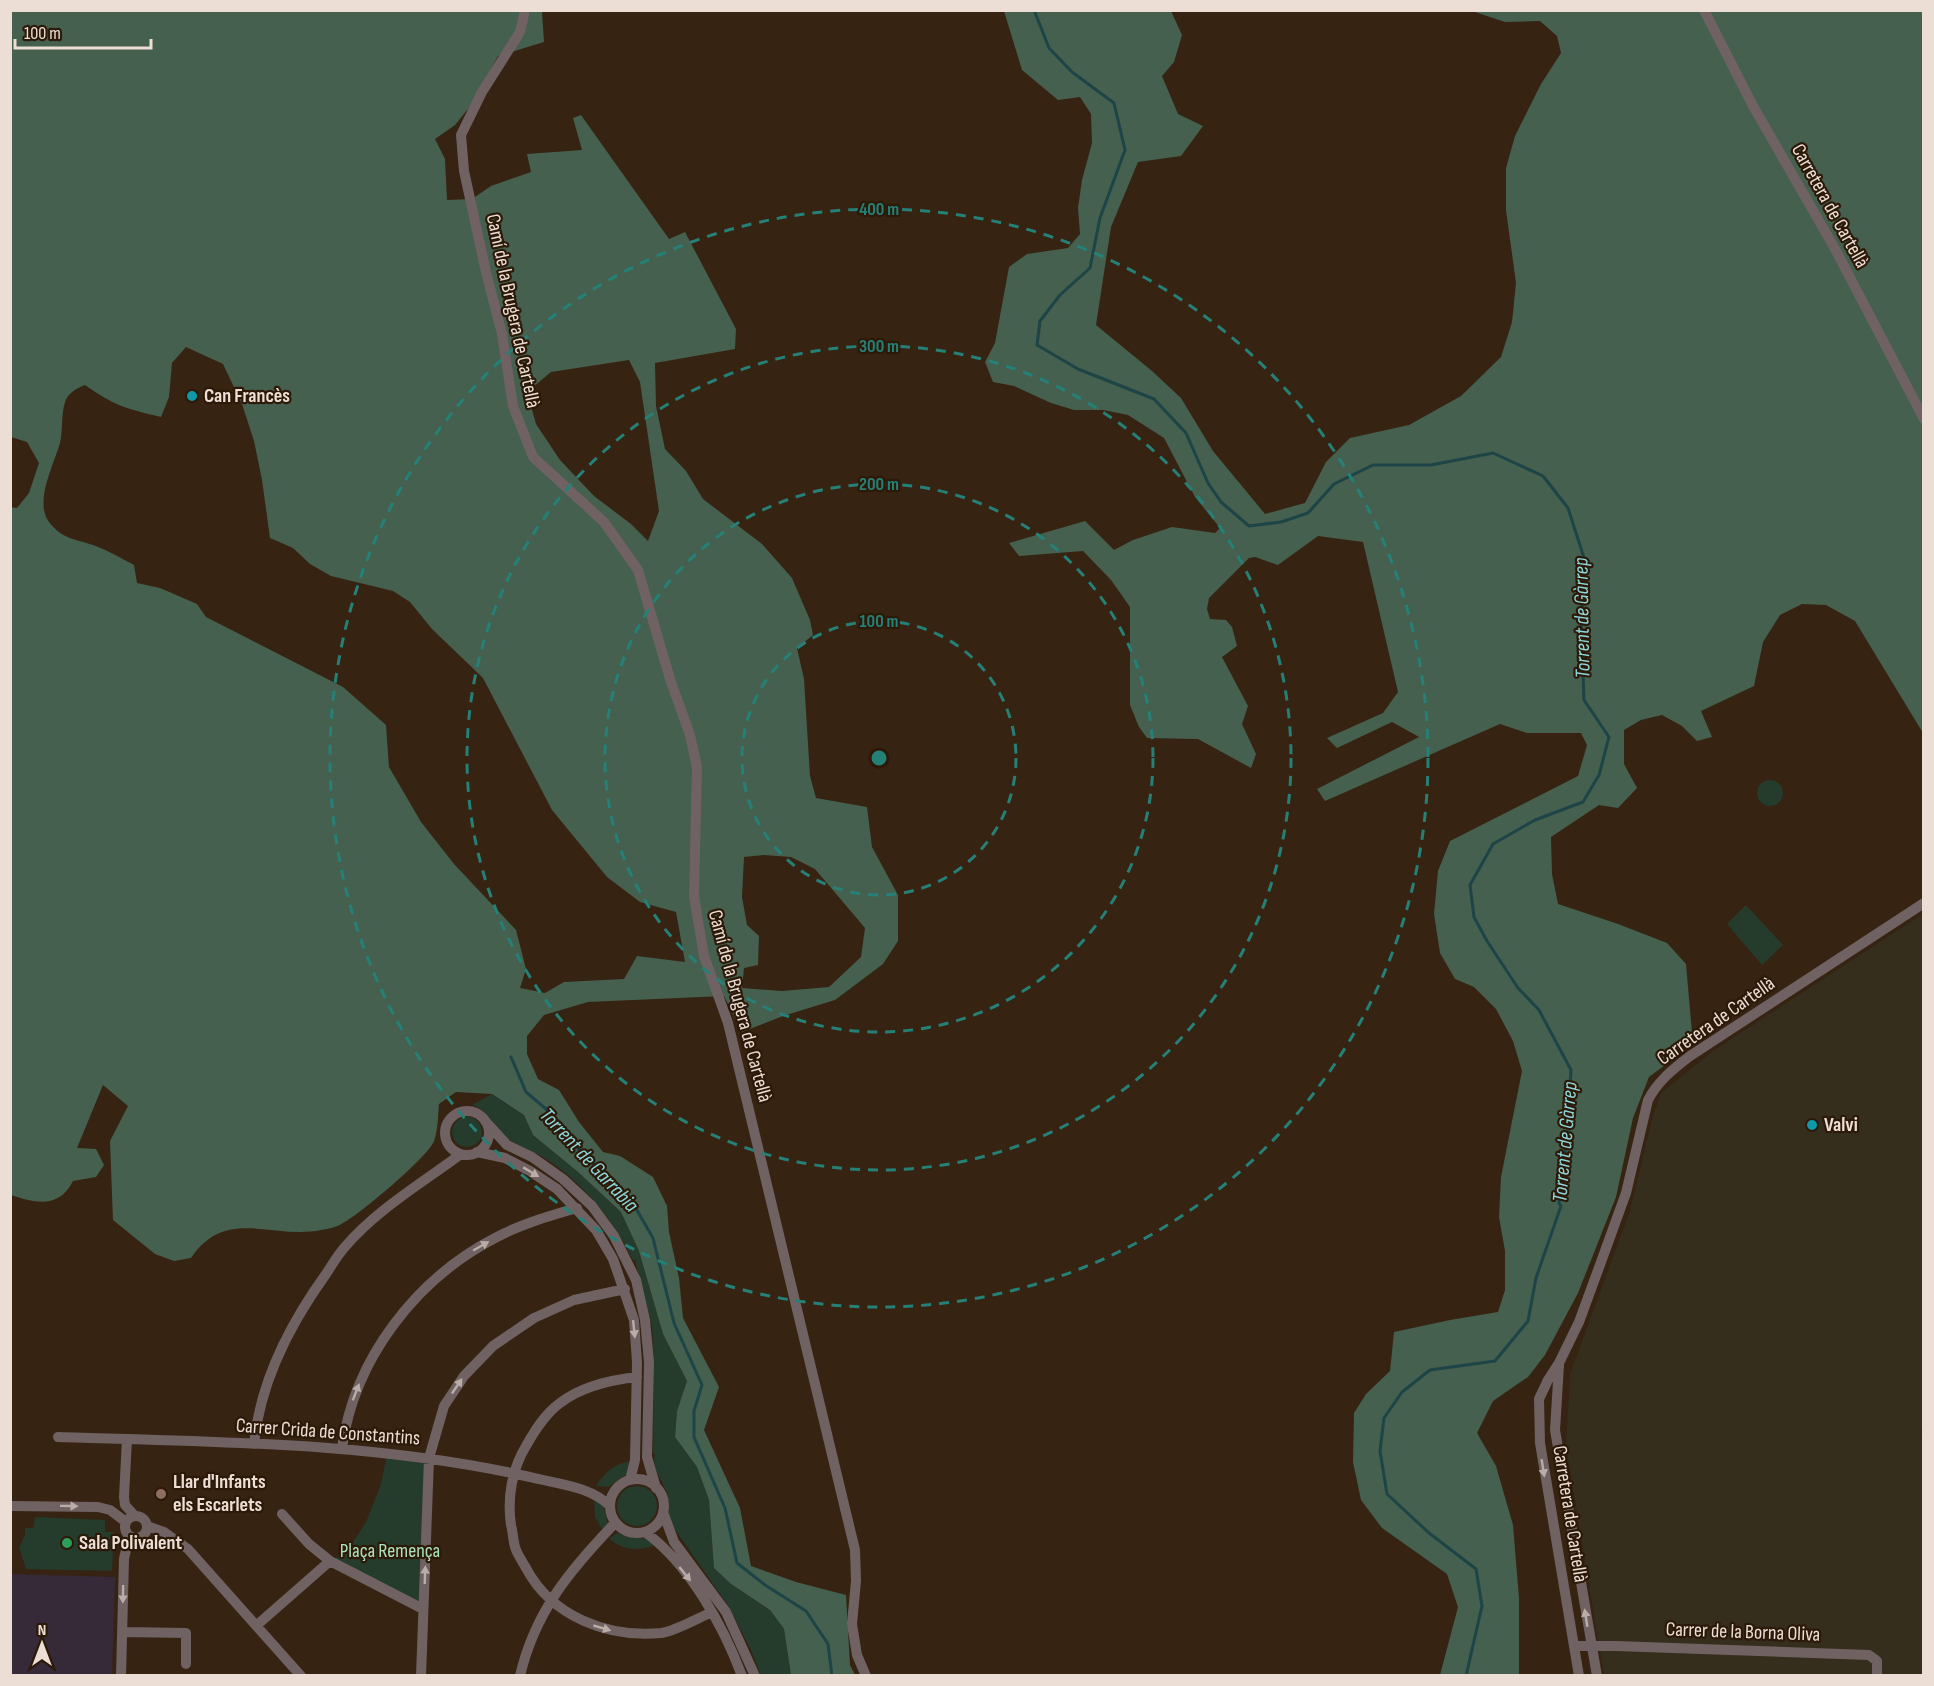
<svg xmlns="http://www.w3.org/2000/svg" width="1934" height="1686" viewBox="0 0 1934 1686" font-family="'Sofia Sans Condensed',sans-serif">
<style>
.industrial{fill:#352e1d}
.education{fill:#362a38}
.green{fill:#253b2c}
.forest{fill:#45604e;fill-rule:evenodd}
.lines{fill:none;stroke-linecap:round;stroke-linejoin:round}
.stream{stroke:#1d4446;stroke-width:3}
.minor{stroke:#706263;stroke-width:10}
.oneway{fill:#baaca7}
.ring{fill:none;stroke:#258078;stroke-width:3;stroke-dasharray:10 8}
.culture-dot{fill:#0f9aa8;stroke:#2c1908;stroke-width:2}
.education-dot{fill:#8d6e63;stroke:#2c1908;stroke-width:2}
.leisure-dot{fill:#2e9e5b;stroke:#2c1908;stroke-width:2}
.labels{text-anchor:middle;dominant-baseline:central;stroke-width:4.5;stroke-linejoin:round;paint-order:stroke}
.street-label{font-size:20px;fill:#ecded4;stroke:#2c1908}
.poi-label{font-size:20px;font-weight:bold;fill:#ecded4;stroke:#2c1908;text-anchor:start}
.park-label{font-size:20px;fill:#ade2bd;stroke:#2c1908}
.water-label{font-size:21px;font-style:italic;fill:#8dd7dc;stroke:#2c1908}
.centre{fill:#258078;stroke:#2c1908;stroke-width:3}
.ring-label{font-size:18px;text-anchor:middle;font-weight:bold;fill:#258078;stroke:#2c1908;stroke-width:4.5;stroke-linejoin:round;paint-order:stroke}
</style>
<rect width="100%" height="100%" fill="#362311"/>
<path class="industrial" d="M1923,914L1924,1429L1921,1430L1924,1459L1923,1675H1604L1566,1446L1570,1374L1630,1211L1652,1119L1661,1093L1713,1051Z"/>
<path class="education" d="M11,1574L115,1577L112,1675H11Z"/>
<path class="green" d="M1757 793a13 13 0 1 1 26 0a13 13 0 1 1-26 0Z
M1746,905L1783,945L1762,965L1727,924Z
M492,1094L524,1115L533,1135L578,1172L621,1212L639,1251L663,1334L687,1381L677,1411L675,1437L697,1467L709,1500L714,1567L731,1584L770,1610L784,1629L791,1675H761L750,1648L727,1604L669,1521L668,1494L656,1471L654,1461L655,1454H653L654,1364L652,1327L635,1260H633C614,1221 584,1183 546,1159C533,1151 517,1146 505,1137C493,1126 488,1110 472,1105Z
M452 1132a15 15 0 1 1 30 0a15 15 0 1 1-30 0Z
M387,1453L429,1458L423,1609L330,1561L347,1552L366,1522L381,1484Z
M632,1461L628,1473L608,1487L596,1486C604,1472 616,1463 632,1461Z
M617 1506a20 20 0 1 1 40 0a20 20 0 1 1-40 0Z
M594,1497L603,1505L608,1523L603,1531L595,1517Z
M35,1517L105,1520V1532H114L112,1571L26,1569L19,1547L25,1535V1528H33Z
M618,1533C632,1540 646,1535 657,1544C641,1552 622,1551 609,1538Z"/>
<path class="forest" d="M11,11H542L544,42L498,56L472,104L455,125L435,139L445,159L447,200L472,199L491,186L531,172L527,154L582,150L573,118L581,115L669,239L685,232L736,329L735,349L655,363L656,406L665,449L686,471L703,499L762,544L792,578L810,620L813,635L797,648L804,679L810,776L816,798L867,807L872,847L898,895V941L883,964L835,1000L783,1016L742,1032L724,996L588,1002L544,1015L527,1036V1054L538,1079L559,1090L579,1122L603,1152L620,1156L653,1177L667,1206L669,1232L679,1278L683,1318L719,1387L704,1430L740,1508L751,1566L796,1582L846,1595L850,1665L855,1675H791L784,1629L770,1610L731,1584L714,1568L709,1500L697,1467L675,1437L677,1411L687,1381L663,1334L639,1251L621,1212L578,1172L533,1135L524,1115L492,1094L456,1092L439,1104C438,1116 438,1130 434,1141C429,1156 359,1215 343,1223C337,1227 328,1229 321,1230C272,1240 226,1206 191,1258L174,1261L155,1254L113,1220L110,1141L128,1106L103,1085L77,1148L96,1149L104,1165L96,1177L73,1181C59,1209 35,1203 11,1195L10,507L17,508L29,493L39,463L27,442L11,437ZM186,347L223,364L242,404L254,441L262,480L270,538L293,548L310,564L331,576L393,591L410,602L432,629L483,678L552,810L607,877L640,902L676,912L685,962L637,956L624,979L564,982L545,993L520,988L526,969L516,930L454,864L421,822L389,767L386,725L343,687L206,617L197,604L160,588L137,583L134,565C121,558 107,550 93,545C75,539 62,539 49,522C34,502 54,464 60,443C63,430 61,415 65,402C68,393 77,388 85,385C114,406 128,409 161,417L169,397L172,363ZM629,360L640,382L659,511L648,541L631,524L594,496L560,460L536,424L527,392L551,372ZM764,855L791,857L815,869L865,928L861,957L829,987L782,991L742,988L744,968L758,965L759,936L747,925L742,897L744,857Z
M1004,11H1171L1182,35L1174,62L1162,76L1178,114L1203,126L1181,156L1138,162L1111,227L1096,325L1152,371L1181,398L1213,451L1265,514L1305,503L1326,462L1350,438L1409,425L1461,396L1501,357L1512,322L1516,283L1506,210V168L1515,136L1541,84L1561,53L1557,36L1540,21L1505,22L1472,11H1923V733L1855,621L1826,605L1802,604L1780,615L1763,642L1754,686L1701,711L1712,737L1697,741L1682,726L1662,715L1641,720L1624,730V764L1637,788L1618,808L1599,805L1551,837L1552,874L1558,904L1618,924L1667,943L1686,964L1693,1044L1649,1077L1633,1118L1616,1197L1578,1293L1545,1355L1528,1377L1493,1401L1477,1433L1496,1466L1513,1525L1519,1598V1675H1440L1458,1607L1447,1574L1382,1528L1361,1500L1353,1462L1354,1413L1366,1394L1390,1371L1394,1332L1450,1320L1498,1312L1505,1290V1251L1499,1217L1501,1177L1522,1071L1513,1041L1496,1009L1474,987L1455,979L1440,953L1434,914L1438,871L1450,841L1578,776L1587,745L1581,733H1527L1500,724L1325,801L1317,789L1419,737L1392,722L1337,748L1327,738L1383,713L1398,692L1363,542L1318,536L1278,565L1255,557L1249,558L1209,598L1207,609L1210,619L1226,620L1232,627L1237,646L1222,657L1248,706L1242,724L1256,754L1251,768L1198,739L1147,738L1139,727L1130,705V607L1111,580L1083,551L1019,556L1009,543L1085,521L1114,550L1133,540L1172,527L1215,533L1220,528L1195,497L1164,438L1128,415L1103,410H1074L1051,403L1014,386L993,382L985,362L995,343L1009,267L1027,254L1068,248L1080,234L1078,208L1082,180L1092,143L1091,114L1080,97L1058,100L1022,70Z"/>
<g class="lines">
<path class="stream" d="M1034,10L1049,48L1072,72L1114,103L1125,150L1100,218L1090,268L1060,295L1040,321L1037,345L1078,369L1154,399L1186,433L1208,483L1221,502L1249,526L1281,522L1308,513L1334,484L1373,465H1431L1493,453L1543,476L1568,508L1585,561L1581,620L1584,700L1609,737L1599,775L1583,802L1535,820L1493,844L1470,885L1474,917L1487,941L1518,988L1539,1010L1571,1070L1568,1129L1559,1203L1561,1206L1536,1278L1528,1321L1495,1361L1430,1370L1402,1392L1384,1418L1380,1451L1387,1494L1429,1533L1476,1569L1482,1606L1466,1676
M511,1057L526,1092L552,1114L580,1151L631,1200L653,1238L674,1323L702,1385L694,1411V1437L725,1508L737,1563L765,1585L806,1611L828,1644L832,1676"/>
<path class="minor" d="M525,10L520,32L482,92L461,135L464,171L486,272L502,334L513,406L533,457L604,522L638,570L671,682L690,735L697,767L694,896L704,956L728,1023L855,1550L856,1581L852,1624L857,1655L866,1676
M1704,10L1753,106L1834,247L1924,419
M445 1133a22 22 0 1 1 44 0a22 22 0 1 1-44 0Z
M485,1121L507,1145L532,1157L563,1179L592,1206L614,1236L636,1280L645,1320L649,1362L647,1457L656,1488
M477,1152L505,1158L530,1171L557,1189L596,1230L613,1259L634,1320L637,1362L635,1460L630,1480
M1559,1365L1555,1430L1597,1676
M637,1377C610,1380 582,1386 560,1403C545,1414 535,1430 526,1446C512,1469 507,1498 511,1525C513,1532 513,1540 515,1547C517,1554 522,1561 526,1568C552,1617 608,1638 661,1633C676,1631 698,1618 712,1612
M58,1437C216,1442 375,1442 530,1477C557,1484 590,1486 610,1506
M127,1439L124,1497L125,1505L135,1516
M254,1444C260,1381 290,1324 326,1274C332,1265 337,1256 344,1248C376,1210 422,1183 461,1154
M342,1448C354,1359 416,1279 495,1238C521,1224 549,1216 577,1208
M610 1506a27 27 0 1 1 54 0a27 27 0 1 1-54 0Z
M10,1506L98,1507L110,1510L126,1522
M663,1512L674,1542L726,1612L755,1676
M282,1514L309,1544L330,1561L423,1609
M125 1527a11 11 0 1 1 22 0a11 11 0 1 1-22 0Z
M147,1526L164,1532L188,1549L301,1676
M645,1532C689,1564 723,1625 742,1676
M257,1625L330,1561
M123,1632L186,1633V1664
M1574,1646H1616L1869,1655L1877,1661V1676
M121,1676L124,1559L129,1536
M421,1676L429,1458L444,1406L464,1376L493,1346L534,1318L574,1300L625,1289
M520,1676C535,1611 571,1569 615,1523
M1579,1676L1540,1443L1539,1399L1548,1380L1559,1363L1579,1322L1601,1262L1626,1193L1648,1100C1658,1081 1673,1069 1690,1056L1924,903"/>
</g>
<defs><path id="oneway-solid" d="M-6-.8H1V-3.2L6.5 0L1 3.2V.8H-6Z" transform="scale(1.5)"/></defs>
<g class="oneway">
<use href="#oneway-solid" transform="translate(531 1172) rotate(31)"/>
<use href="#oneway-solid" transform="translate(481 1246) rotate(-30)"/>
<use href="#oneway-solid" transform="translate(634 1329) rotate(84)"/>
<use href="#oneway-solid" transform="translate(457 1386) rotate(-56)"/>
<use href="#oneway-solid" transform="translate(356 1392) rotate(-69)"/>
<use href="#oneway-solid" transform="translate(1543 1468) rotate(81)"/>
<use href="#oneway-solid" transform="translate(69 1506) rotate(1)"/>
<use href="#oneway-solid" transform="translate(685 1574) rotate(51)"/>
<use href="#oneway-solid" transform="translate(425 1575) rotate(-88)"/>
<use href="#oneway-solid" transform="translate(123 1594) rotate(91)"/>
<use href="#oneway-solid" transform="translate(1586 1618) rotate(-99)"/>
<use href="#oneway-solid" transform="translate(602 1628) rotate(16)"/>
</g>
<g class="ring">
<circle cx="879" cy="758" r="137"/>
<circle cx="879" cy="758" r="274"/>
<circle cx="879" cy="758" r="412"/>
<circle cx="879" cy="758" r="549"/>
</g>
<g class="culture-dot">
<circle cx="192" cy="396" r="6"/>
<circle cx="1812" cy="1125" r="6"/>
</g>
<circle class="education-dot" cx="161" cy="1494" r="6"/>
<circle class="leisure-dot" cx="67" cy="1543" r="6"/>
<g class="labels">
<g class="street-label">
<text transform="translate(1830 206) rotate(61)">Carretera de Cartellà</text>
<text transform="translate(513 311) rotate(78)">Camí de la Brugera de Cartellà</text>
<text transform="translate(740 1006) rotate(75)">Camí de la Brugera de Cartellà</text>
<text transform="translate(1716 1021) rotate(-35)">Carretera de Cartellà</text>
<text transform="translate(328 1432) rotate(4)">Carrer Crida de Constantins</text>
<text transform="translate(1570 1514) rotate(81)">Carretera de Cartellà</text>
<text transform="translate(1743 1632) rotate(2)">Carrer de la Borna Oliva</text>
</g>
<g class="poi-label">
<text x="204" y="396">Can Francès</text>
<text x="1824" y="1125">Valvi</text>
<text x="173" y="1482">Llar d'Infants<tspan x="173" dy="23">els Escarlets</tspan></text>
<text x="79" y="1543">Sala Polivalent</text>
</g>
<g class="park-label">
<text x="390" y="1551">Plaça Remença</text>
</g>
<g class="water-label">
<text transform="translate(1582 618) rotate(-91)">Torrent de Gàrrep</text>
<text transform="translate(1565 1142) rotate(-85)">Torrent de Gàrrep</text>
<text transform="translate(589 1160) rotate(47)">Torrent de Garrabia</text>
</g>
</g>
<circle cx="879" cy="758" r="9" class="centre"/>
<g class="ring-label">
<text x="879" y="215">400 m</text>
<text x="879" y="352">300 m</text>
<text x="879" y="490">200 m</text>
<text x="879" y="627">100 m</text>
</g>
<rect width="1934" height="1686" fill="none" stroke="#ecded4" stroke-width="24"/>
<g transform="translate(42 1644)" stroke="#2c1908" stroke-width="4.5" paint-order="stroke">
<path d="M0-4.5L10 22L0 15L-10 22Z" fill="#ecded4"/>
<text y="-9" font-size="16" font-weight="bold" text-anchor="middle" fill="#ecded4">N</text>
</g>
<path d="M15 39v9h136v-9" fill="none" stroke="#ecded4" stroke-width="3"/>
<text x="24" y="39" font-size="18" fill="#ecded4" stroke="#2c1908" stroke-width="4.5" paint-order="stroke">100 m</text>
</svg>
